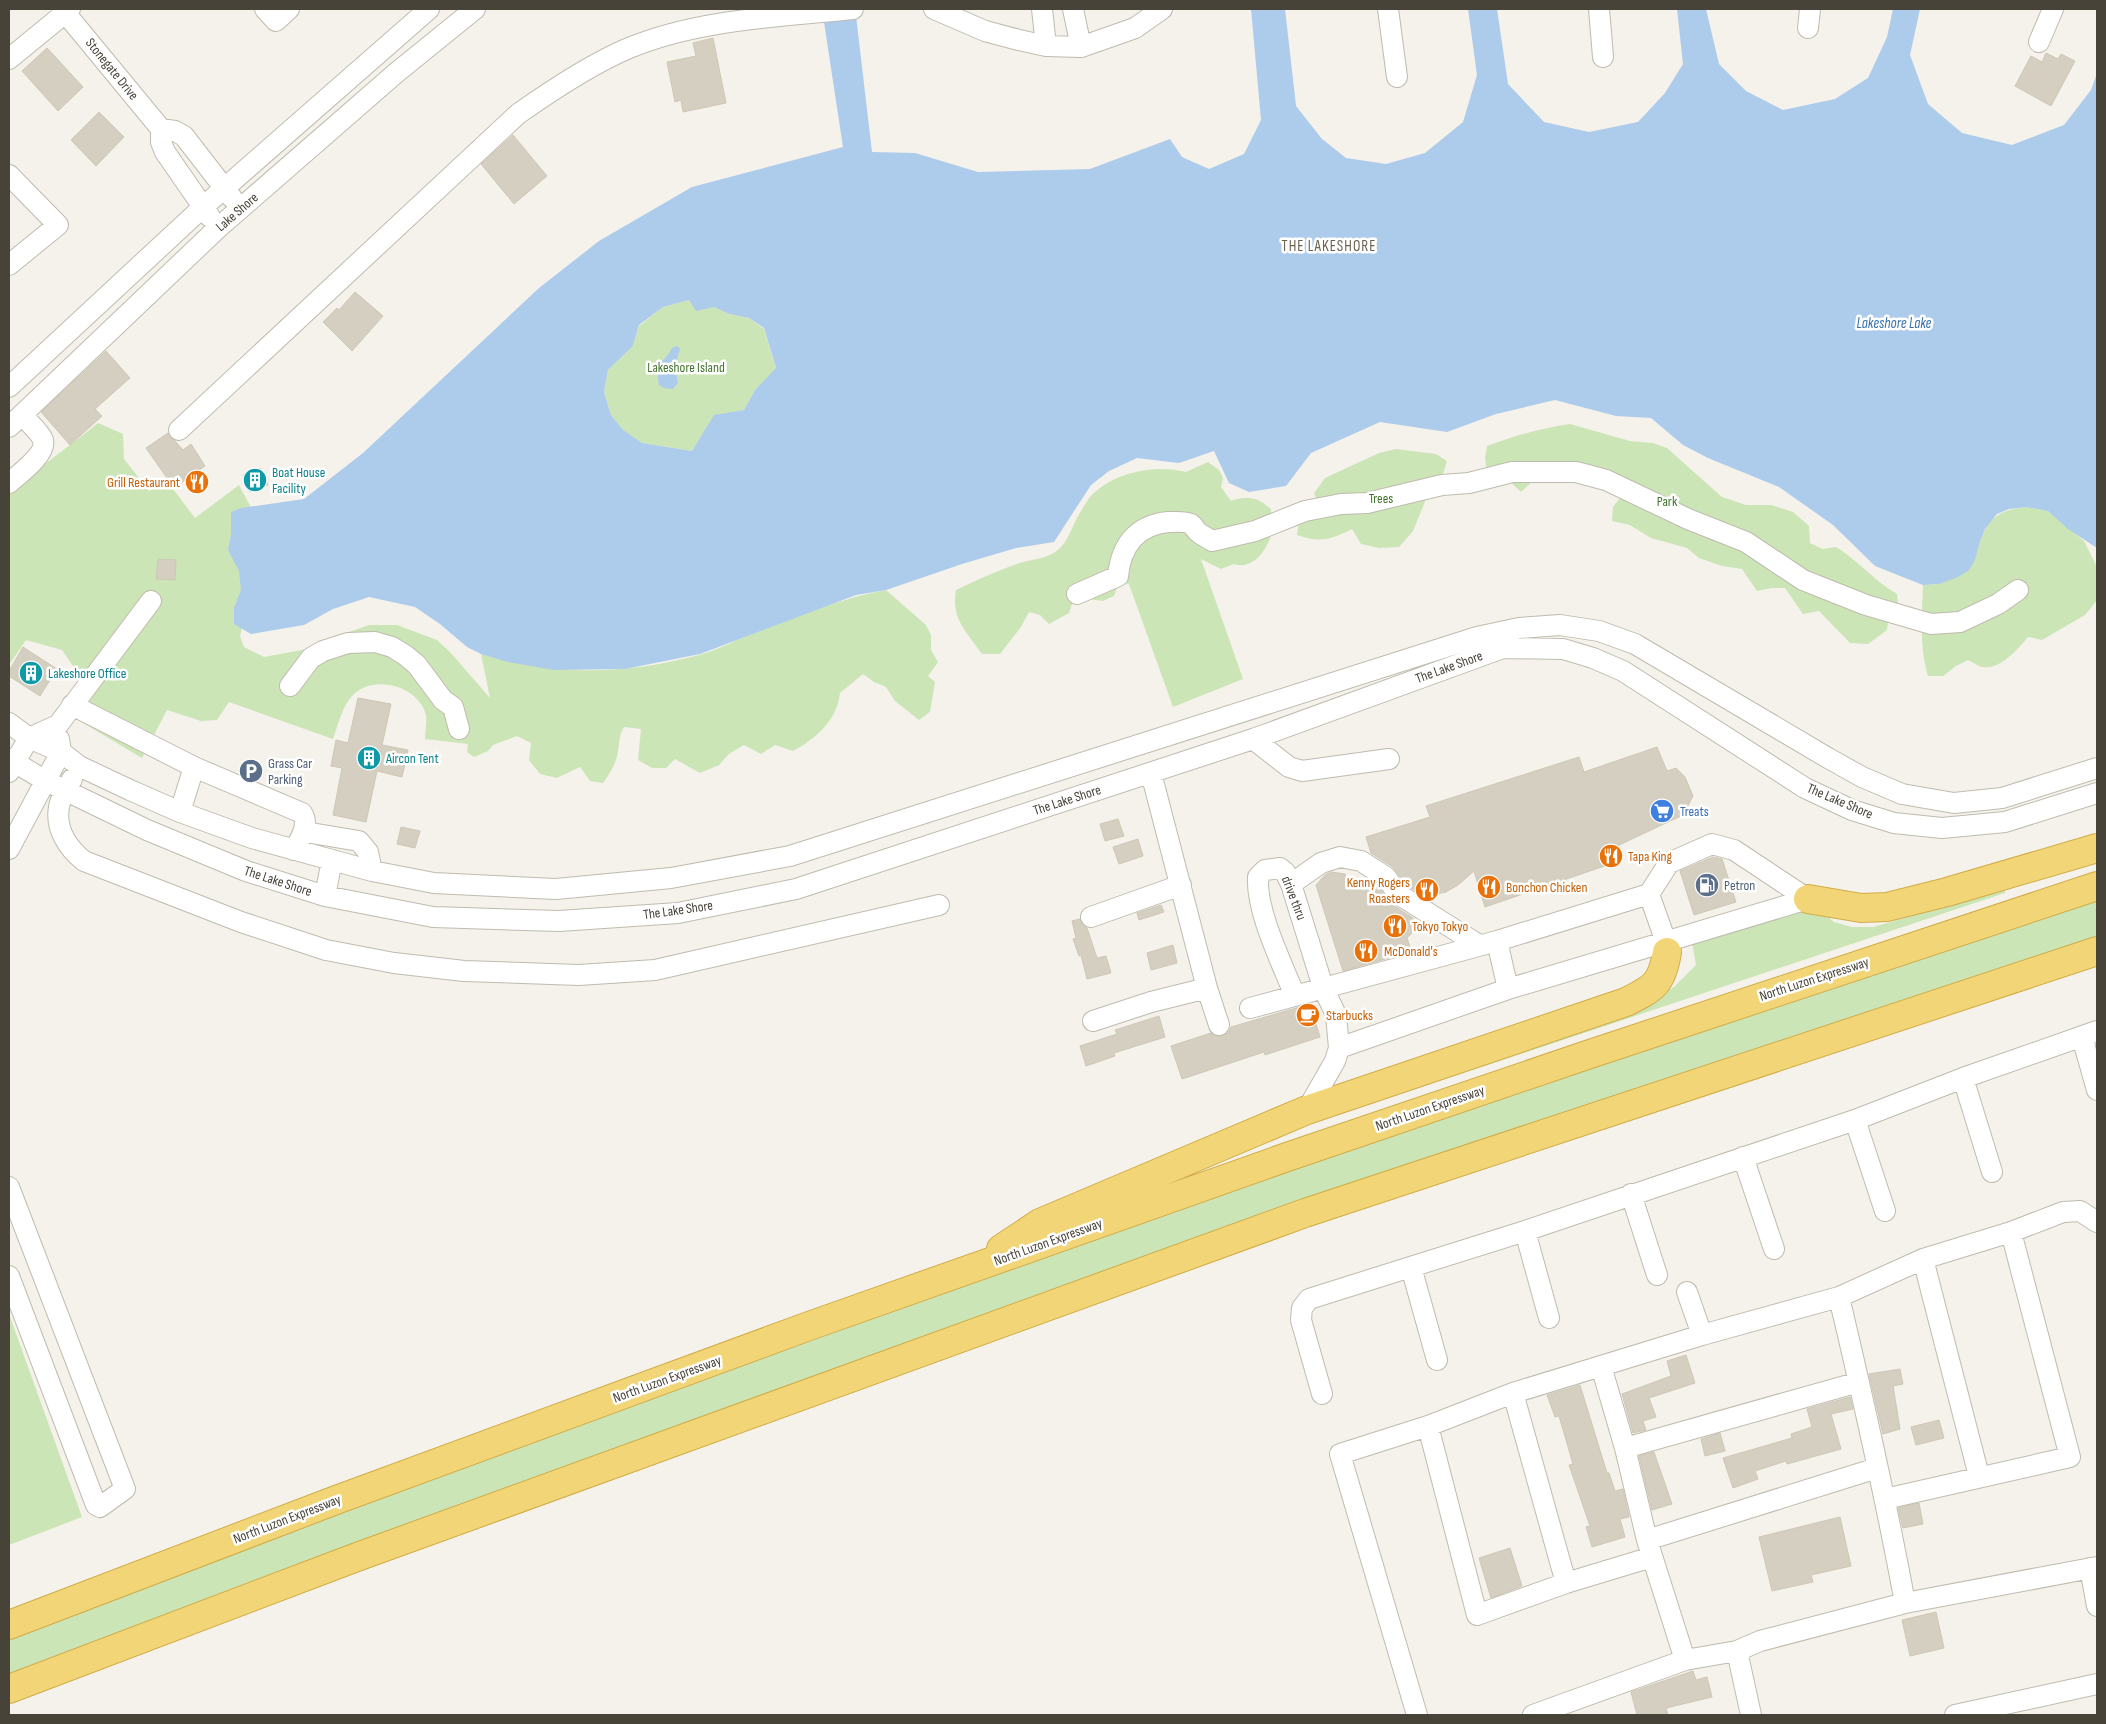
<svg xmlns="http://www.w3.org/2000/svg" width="2106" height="1724" viewBox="0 0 2106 1724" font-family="'Sofia Sans Condensed',sans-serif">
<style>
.green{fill:#cce5b7}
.water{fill:#adcbeb;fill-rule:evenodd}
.building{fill:#d5cfc1;stroke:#cfc7b5}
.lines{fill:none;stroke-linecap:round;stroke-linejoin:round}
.minor-casing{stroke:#bfbbae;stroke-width:22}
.highway-casing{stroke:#d1ac47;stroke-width:30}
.minor{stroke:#fff;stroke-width:20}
.highway{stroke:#f2d577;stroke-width:28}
.labels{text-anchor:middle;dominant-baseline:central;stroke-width:5;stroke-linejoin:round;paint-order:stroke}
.street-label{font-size:14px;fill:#484339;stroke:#fff}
.park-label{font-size:14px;fill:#447530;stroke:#fff}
.culture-label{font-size:14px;fill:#0d838f;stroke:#fff;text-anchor:start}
.food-label{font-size:14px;fill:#c56008;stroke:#fff;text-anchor:start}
.service-label{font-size:14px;fill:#4e5e75;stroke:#fff;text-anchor:start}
.shop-label{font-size:14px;fill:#366cbe;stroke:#fff;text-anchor:start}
.neighbourhood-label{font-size:15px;letter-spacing:1px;fill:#6a6251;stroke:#fff}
.water-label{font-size:15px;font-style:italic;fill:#3a71ab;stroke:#fff}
</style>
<rect width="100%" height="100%" fill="#f4f2eb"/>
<path class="green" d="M689,300L714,307L729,314L749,318L764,329L776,369L755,390L744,410L714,416L692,451L642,443L622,430L611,415L604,392L608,370L633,346L639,326L663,307Z
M98,423L123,434L124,459L149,491L167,481L195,518L239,485L255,515L247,610L240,636L244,647L264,657L328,645L340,635L369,625H397L437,640L450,652L490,698L481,654C557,676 624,675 699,655C714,651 728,644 742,638C789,620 836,599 886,590L926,625L931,635V650L938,662L928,676L935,682L930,712L919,720L895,701L886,687L874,682L863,674L840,693C837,720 817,738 793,751L775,745L761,754L744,745L729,754L719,765L700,773L675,759L666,768H652L638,760L641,729L624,727C619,735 620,740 618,750C617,762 611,772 603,783L590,781L580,767L557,778L540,774L529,760L531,743L517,736L493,745L488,751L474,757L467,752L468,744L425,739C425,732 427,722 426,715C419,686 373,673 352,696C342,707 338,725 333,739L229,702L217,720L201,721L167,710L142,758L63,711L82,679L62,650L26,640L9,665V492C38,468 69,447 98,423Z
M1570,424L1630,441L1653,443L1667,448L1722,497L1746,505H1771L1793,512L1809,526L1810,543L1823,549L1836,547C1858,560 1874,581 1897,594L1898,605L1889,615L1887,630L1868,644L1850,643L1819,611L1803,614L1785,588H1772L1757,591L1742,569L1722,566L1699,558L1687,548L1651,538L1630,525L1612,521L1613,507L1627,489L1539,475L1521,492L1504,476L1487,474L1485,458L1487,446C1514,436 1542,428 1570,424Z
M1396,449L1436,454L1447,461L1441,480L1429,492L1413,531L1399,547L1379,548L1361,544L1352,529C1330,540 1321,543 1297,535L1300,515L1318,503L1314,493L1325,478L1379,453Z
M1208,462L1219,470L1223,478L1221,487L1231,501C1248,495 1257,497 1271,509C1271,518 1272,530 1270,538C1265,553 1251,570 1234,564L1221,569L1201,559L1243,679L1173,707L1129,584L1119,582L1114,596L1103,601L1074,597L1069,613L1049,624L1040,615L1029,612L1021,627L1000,654H982C966,631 951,619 956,590C977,580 998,570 1020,563C1032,559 1049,559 1059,549C1068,541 1072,527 1078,516C1082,510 1086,502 1090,497C1113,472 1155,464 1186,472Z
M2026,507L2048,511L2084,541L2097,567V600L2085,615L2042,640L2028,637C2018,649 2000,670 1983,667C1978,667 1973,662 1968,660L1956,666L1943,676H1928C1919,646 1922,616 1923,585L1939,584L1975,560C1984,526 1989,511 2026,507Z
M2006,884L2005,893L1271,1137L1648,1003L1674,987L1696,965L1692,943L1813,903L1834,922L1852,927H1873L1939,908Z
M2097,896V940L9,1679V1639L521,1445L1326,1156Z
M9,1314L82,1517L9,1545Z"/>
<path class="water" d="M1251,9H1285L1296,106L1322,139L1346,158L1386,164L1425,153L1463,122L1477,75L1468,9H1497L1508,84L1544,122L1589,132L1638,122L1665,93L1683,64L1677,9H1706L1719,64L1746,91L1783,110L1835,99L1868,78L1887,37L1893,9H1920L1910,55L1928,104L1962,133L2012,145L2064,125L2091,90L2097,73V548L2068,529L2048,511L2026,507L2009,509L1997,514L1985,529L1980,542L1975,560L1969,570L1958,577L1939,584L1923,585L1875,566L1833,525L1779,487L1708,458L1683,445L1651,418L1616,416L1555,400L1496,414L1447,432L1380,422L1311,453L1286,486L1249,492L1229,483L1214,451L1179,463L1137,458L1109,471L1091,485L1054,542L1016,548L962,564L886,590L856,595L700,654L625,669L554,670L508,662L481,654L467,647L440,624L415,607L369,597L333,609L304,625L251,634L234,624V608L241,590L239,571L228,550L231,535V512L241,508L304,499L363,453L539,288L599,241L692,187L843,147L824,22L856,16L872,152L915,153L978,172L1090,169L1170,139L1182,157L1209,169L1244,154L1261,120ZM689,300L696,311L714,307L729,314L749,318L764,328L776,368L755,390L744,410L714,415L692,451L642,443L623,430L611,415L604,392L608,370L633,346L639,325L663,307Z
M677,346L680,348L675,368L678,383L673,389L664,388L659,385C654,359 662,367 672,348Z"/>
<path class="building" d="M713,38L726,103L683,112L681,100L675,102L667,62L696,56L693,43Z
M47,48L83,87L58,111L22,71Z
M2046,53L2058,59L2061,54L2075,61L2051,106L2015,86L2031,56L2042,62Z
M99,112L124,137L96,166L71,140Z
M513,135L547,176L514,204L481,164Z
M355,292L383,316L352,351L323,322L337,308L339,310Z
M106,351L130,378L95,409L102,416L70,445L41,412Z
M168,433L183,450L191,444L205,466L174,488L146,448Z
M260,468L268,485L250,492L243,475Z
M158,559L176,560L175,580L156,579Z
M23,647L57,669L40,696L9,676V671Z
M358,698L391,704L382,745L408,750L402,777L377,771L366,822L333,815L342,768L331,766L336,740L348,743Z
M1657,747L1667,771L1676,768L1685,777L1693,796L1683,815L1617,846L1622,860L1485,907L1474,871L1458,885L1446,892L1432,895L1419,893L1406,885L1393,867L1371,853L1366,837L1430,817L1426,806L1579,757L1584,772Z
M1118,819L1124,836L1105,841L1100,824Z
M401,827L420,831L415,848L397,844Z
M1138,839L1143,856L1119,864L1113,847Z
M1713,857L1722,859L1736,902L1694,915L1680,871Z
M1331,872L1345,874L1349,883L1369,880L1378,886L1391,904L1413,918V932L1407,938L1411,950L1392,957L1343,971L1316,885L1325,875Z
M1161,905L1164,912L1139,920L1137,913Z
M1080,919L1083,926L1087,928L1097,958L1106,956L1111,973L1087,979L1081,955L1079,956L1073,939L1076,938L1072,921Z
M1173,945L1177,963L1151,970L1147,953Z
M1310,1004L1320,1037L1265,1055L1264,1052L1182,1079L1171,1046L1211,1033L1216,1036H1222L1228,1033L1231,1027Z
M1159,1016L1165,1037L1114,1053L1115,1056L1086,1066L1080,1046L1117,1034L1115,1030Z
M1686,1355L1695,1383L1649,1398L1656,1417L1643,1421L1646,1430L1633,1433L1622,1394L1671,1376L1667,1361Z
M1900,1369L1903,1384L1893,1386L1900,1429L1883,1434L1869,1374Z
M1580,1385L1607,1473H1609L1615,1491L1623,1489L1629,1517L1620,1519L1625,1537L1592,1547L1586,1527L1590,1526L1569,1465L1573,1464L1559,1416L1555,1417L1547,1395Z
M1850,1397L1853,1409L1831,1414L1841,1449L1787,1464L1786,1461L1755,1471L1758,1479L1733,1488L1723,1458L1792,1438L1791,1434L1812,1427L1807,1409Z
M1939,1420L1944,1438L1916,1445L1911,1427Z
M1720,1433L1725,1451L1705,1456L1701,1439Z
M1654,1452L1672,1504L1652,1510L1639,1456Z
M1919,1503L1923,1524L1903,1528L1898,1508Z
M1840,1517L1851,1566L1811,1575L1813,1582L1772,1591L1759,1537Z
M1510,1548L1522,1586L1491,1598L1479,1558Z
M1936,1612L1944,1648L1910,1656L1902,1620Z
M1693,1671L1696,1680L1707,1677L1712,1697L1666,1708L1668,1715H1637L1631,1692Z"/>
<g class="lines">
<g class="minor-casing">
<path id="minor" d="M62,9L161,129V142L165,152L210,217
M265,9L276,21L289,9
M934,9L985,31L1019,40L1046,46L1081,47L1135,28L1162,9
M1042,9L1046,46
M1073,9L1081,47
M1388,9L1397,77
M1599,9L1603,57
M1808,28L1810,9
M2039,42L2053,9
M9,59L70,9
M161,129L175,131L184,136L232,198
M9,175L58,225L9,265
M9,387L203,207L429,9
M9,427L218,228L396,73L475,9
M179,430L518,114C552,90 591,64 629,48C699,19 778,17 853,9
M9,483C18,475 47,454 43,440C40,432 28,422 22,415
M1077,594L1118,576C1121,545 1137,525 1168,522C1175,522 1185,521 1191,524C1194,526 1196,531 1199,533C1203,536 1208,538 1212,541L1255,531L1305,511L1341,504L1367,503L1442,485L1469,483L1512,472H1576L1606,480L1688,519L1746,542L1803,580L1866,605L1931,624L1960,622L1998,604L2018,590
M290,686L311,658L323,651L348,643L375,642L392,647L405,655L417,665L443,700L453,707L459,729
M72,705L194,767L302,813C310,825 300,839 294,850
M9,723L29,738L61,752L79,766L130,790L180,812L252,838L372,871L434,883L556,889L671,878L790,856L1477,637L1519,628L1560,625L1599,631L1635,644L1828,758L1862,777L1902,794L1954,803L2002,798L2097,768
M1253,739L1289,767L1302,771L1389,759
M9,759L46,781L147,830L246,871L325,896L433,917L559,921L678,913L796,889L1253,739L1503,648L1563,649L1593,658L1623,671L1805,788L1852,810L1894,823L1942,828L2005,822L2097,793
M9,772L29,738L58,725L151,601
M1151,773L1207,988L1219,1025
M72,779C68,787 60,798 59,807C55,829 68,848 84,861L241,922L326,950L394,963L464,971L579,975L655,970L939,905
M180,812L194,767
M305,832L359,841L368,852L372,871
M9,849L61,752L59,739
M1291,884L1321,863L1340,857L1361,861L1386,877L1398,894L1479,945
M1649,894L1666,942L1667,952
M325,896L332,860
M1091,917L1181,885
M1497,941L1508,989
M1295,996C1282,963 1256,912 1258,877L1265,870L1280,868L1285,872L1291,884L1323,987L1336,1015L1339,1048L1335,1061L1307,1110
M1250,1008L1497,941L1649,894L1669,863L1712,844L1734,850L1808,899
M1093,1021L1151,1002L1207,988
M2082,1037L2097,1090
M1339,1048L1508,989L1808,899
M1963,1078L1992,1172
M1855,1120L1885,1211
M1743,1157L1774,1249
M9,1187L125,1489L100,1507L96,1505L9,1276
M1631,1194L1657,1275
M1525,1231L1549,1318
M1923,1259L1979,1476
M1411,1267L1437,1360
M1687,1292L1702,1335
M1839,1297C1863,1398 1886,1500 1905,1603
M1601,1366L1625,1448L1647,1540L1685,1660
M1513,1393L1566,1583
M1322,1394L1301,1320L1302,1308L1309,1299L1525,1231L1855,1120L1963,1078L2097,1031
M1428,1426L1477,1615L1566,1583L1652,1557
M1625,1448L1859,1382
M1885,1499L2070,1457L2011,1232
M1647,1540L1877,1468
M2090,1568L2097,1606
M1737,1651L1751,1715
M1417,1715L1340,1454L1428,1426L1513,1393L1702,1335L1839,1297L1923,1259L2011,1232L2063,1212L2080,1211L2097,1222
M1533,1715L1685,1660L1737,1651L1760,1641L1905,1603L2097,1567
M1955,1715L2097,1684"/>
</g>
<g class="highway-casing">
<path id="highway" d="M1808,899L1861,908L1887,907L1947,892L2097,848
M1001,1249L1040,1223L1307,1110L1626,1002C1654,988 1662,984 1667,952
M9,1625L336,1500L809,1326L1287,1157L1587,1055L2097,886
M9,1689L357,1557L1305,1213L2097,951"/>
</g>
<use href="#minor" class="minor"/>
<use href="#highway" class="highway"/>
</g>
<defs>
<g id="building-disc" transform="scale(1.25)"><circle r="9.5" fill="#0f9aa8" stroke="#fff"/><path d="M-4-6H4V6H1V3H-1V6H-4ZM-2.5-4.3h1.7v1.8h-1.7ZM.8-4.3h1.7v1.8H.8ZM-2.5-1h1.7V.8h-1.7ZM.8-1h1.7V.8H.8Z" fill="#fff"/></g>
<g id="restaurant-disc" transform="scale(1.25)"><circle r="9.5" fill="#e8710a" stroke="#fff"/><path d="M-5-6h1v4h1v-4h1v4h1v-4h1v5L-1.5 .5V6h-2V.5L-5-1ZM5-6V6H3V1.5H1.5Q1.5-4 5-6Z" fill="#fff"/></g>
<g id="parking-disc" transform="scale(1.25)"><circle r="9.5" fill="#5c6f8a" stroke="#fff"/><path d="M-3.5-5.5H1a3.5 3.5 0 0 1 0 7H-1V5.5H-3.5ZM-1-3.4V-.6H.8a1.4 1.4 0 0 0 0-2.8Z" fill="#fff"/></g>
<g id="supermarket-disc" transform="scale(1.25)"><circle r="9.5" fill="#3f7fe0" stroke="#fff"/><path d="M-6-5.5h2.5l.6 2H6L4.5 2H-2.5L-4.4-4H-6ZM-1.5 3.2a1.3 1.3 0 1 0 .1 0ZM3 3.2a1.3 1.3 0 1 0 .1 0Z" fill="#fff"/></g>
<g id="fuel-disc" transform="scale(1.25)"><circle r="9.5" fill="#5c6f8a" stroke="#fff"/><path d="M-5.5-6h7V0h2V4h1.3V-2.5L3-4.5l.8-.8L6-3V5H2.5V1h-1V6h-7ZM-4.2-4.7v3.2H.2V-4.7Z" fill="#fff"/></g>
<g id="cafe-disc" transform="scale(1.25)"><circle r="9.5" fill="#e8710a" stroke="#fff"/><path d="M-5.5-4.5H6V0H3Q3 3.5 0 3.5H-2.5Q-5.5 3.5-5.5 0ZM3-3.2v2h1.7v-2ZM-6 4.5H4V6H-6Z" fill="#fff"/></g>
</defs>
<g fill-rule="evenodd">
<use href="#building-disc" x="255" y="480"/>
<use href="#restaurant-disc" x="197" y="482"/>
<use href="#building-disc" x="31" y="673"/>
<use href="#building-disc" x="369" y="758"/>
<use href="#parking-disc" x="251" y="771"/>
<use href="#supermarket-disc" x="1662" y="811"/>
<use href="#restaurant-disc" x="1611" y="856"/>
<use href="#fuel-disc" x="1707" y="885"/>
<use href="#restaurant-disc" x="1489" y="887"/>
<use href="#restaurant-disc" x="1427" y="890"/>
<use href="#restaurant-disc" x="1395" y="926"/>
<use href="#restaurant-disc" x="1366" y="951"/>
<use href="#cafe-disc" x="1308" y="1015"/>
</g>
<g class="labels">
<g class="street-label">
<text transform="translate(112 69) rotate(51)">Stonegate Drive</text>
<text transform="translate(237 212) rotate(-41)">Lake Shore</text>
<text transform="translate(1449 667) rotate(-20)">The Lake Shore</text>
<text transform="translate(1067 800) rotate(-18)">The Lake Shore</text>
<text transform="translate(1840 801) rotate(23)">The Lake Shore</text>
<text transform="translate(278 881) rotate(18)">The Lake Shore</text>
<text transform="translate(1294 898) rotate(69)">drive thru</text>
<text transform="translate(678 910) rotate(-8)">The Lake Shore</text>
<text transform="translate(1814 979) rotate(-18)">North Luzon Expressway</text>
<text transform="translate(1430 1108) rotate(-19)">North Luzon Expressway</text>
<text transform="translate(1048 1242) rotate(-20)">North Luzon Expressway</text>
<text transform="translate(667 1379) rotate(-20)">North Luzon Expressway</text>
<text transform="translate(287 1519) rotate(-21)">North Luzon Expressway</text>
</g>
<g class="park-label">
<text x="686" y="367">Lakeshore Island</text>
<text x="1381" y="498">Trees</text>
<text x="1667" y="501">Park</text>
</g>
<g class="culture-label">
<text x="272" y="472">Boat House<tspan x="272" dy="16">Facility</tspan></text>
<text x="48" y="673">Lakeshore Office</text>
<text x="386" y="758">Aircon Tent</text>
</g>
<g class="food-label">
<text x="180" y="482" text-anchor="end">Grill Restaurant</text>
<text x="1628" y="856">Tapa King</text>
<text x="1410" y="882" text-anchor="end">Kenny Rogers<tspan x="1410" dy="16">Roasters</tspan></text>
<text x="1506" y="887">Bonchon Chicken</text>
<text x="1412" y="926">Tokyo Tokyo</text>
<text x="1384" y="951">McDonald's</text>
<text x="1326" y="1015">Starbucks</text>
</g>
<g class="service-label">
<text x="268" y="763">Grass Car<tspan x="268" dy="16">Parking</tspan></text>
<text x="1724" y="885">Petron</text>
</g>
<g class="shop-label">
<text x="1680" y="811">Treats</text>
</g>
<g class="neighbourhood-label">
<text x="1329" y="246">THE LAKESHORE</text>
</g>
<g class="water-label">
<text x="1894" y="323">Lakeshore Lake</text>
</g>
</g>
<rect width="2106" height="1724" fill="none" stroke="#484339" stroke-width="20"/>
</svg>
